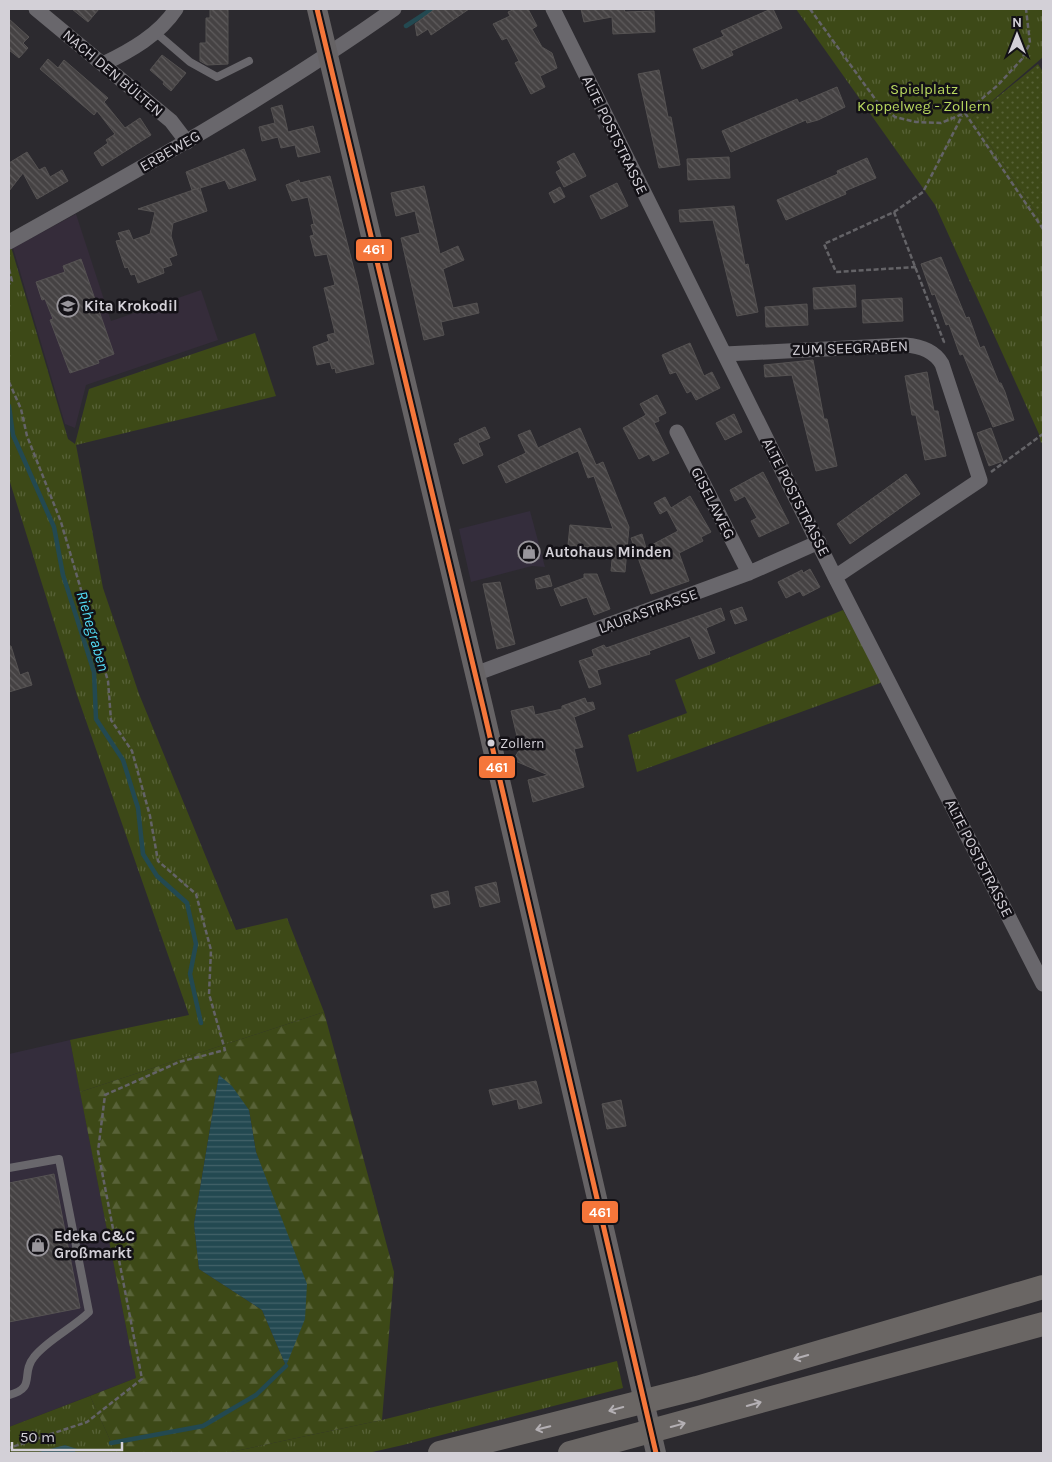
<svg xmlns="http://www.w3.org/2000/svg" width="1052" height="1462" viewBox="0 0 1052 1462" font-family="Karla,sans-serif">
<style>
.built{fill:#342d3c}
.education{fill:#352c3a}
.grass{fill:url(#grass-tufts)}
.forest{fill:url(#forest-firs);fill-rule:evenodd}
.garden{fill:url(#garden-dots)}
.water{fill:url(#water-rules)}
.lines{fill:none;stroke-linecap:round;stroke-linejoin:round}
.stream{stroke:#234951;stroke-width:4.5}
.building{fill:url(#building-back-hatch);stroke:#555252}
.path{stroke:#646367;stroke-width:2.5;stroke-dasharray:5 2.5;stroke-linecap:butt}
.service{stroke:#69676c;stroke-width:8}
.minor{stroke:#69676c;stroke-width:15}
.secondary{stroke:#666365;stroke-width:20}
.trunk{stroke:#6a6664;stroke-width:24}
.bus-1-casing{stroke:#131116;stroke-width:9}
.bus-1{stroke:#f5763a;stroke-width:5}
.oneway{stroke:#b4b0b4}
.bus-dot{fill:#d3d0d7;stroke:#131116;stroke-width:2}
.labels{text-anchor:middle;dominant-baseline:central;stroke-width:5;stroke-linejoin:round;paint-order:stroke}
.bus-label{font-size:14px;fill:#d3d0d7;stroke:#131116;text-anchor:start}
.street-label{font-size:15px;fill:#d3d0d7;stroke:#131116}
.park-label{font-size:15px;fill:#b9d85f;stroke:#131116}
.poi-label{font-size:15px;font-weight:bold;fill:#d3d0d7;stroke:#131116;text-anchor:start}
.water-label{font-size:16px;font-style:italic;fill:#53dbf5;stroke:#131116}
.line-badge{stroke:#131116;stroke-width:2}
.badge-label{font-size:14px;text-anchor:middle;font-weight:bold;fill:#fff}
</style>
<defs>
<pattern id="grass-tufts" width="24" height="20" patternUnits="userSpaceOnUse" patternTransform="scale(1.25)"><rect width="24" height="20" fill="#3d4917"/><path d="M3 7l-1-3M5 7V3M7 7l1-3M15 17l-1-3M17 17v-4M19 17l1-3" fill="none" stroke="#586238"/></pattern>
<pattern id="forest-firs" width="22" height="20" patternUnits="userSpaceOnUse" patternTransform="scale(1.25)"><rect width="22" height="20" fill="#3d4917"/><path d="M5 1l3.5 6h-7zM16 11l3.5 6h-7z" fill="#586238"/></pattern>
<pattern id="garden-dots" width="8" height="8" patternUnits="userSpaceOnUse" patternTransform="scale(1.25)"><rect width="8" height="8" fill="#3d4917"/><path d="M2 2h.1M6 6h.1" fill="none" stroke="#586238" stroke-width="1.8" stroke-linecap="round"/></pattern>
<pattern id="water-rules" width="6" height="5" patternUnits="userSpaceOnUse" patternTransform="scale(1.25)"><rect width="6" height="5" fill="#234951"/><path d="M0 2.5h6" fill="none" stroke="#426269"/></pattern>
<pattern id="building-back-hatch" width="6" height="6" patternUnits="userSpaceOnUse" patternTransform="scale(1.25)"><rect width="6" height="6" fill="#454243"/><path d="M-1 5l2 2M0 0l6 6M5-1l2 2" fill="none" stroke="#5f5c5d"/></pattern>
</defs>
<rect width="100%" height="100%" fill="#2c2a2f"/>
<path class="built" d="M530,511L545,567L532,566L471,582L459,529Z
M70,1040L136,1378L9,1427V1054Z"/>
<path class="education" d="M76,214L111,321L201,290L218,340L86,385L75,428L65,424L13,248Z"/>
<path class="grass" d="M796,9H1043V57L972,118L1043,223V441L1041,443L1039,434L935,205Z
M11,247L68,439L75,444L89,389L255,333L276,396L76,445L103,588L139,694L236,930L287,918L324,1012L80,1092L70,1040L189,1015L77,695L9,479V249Z
M843,610L883,682L637,772L628,735L687,713L675,680Z
M617,1361L623,1388L403,1445L368,1453H226L382,1420Z
M90,1396L116,1453H9V1427Z"/>
<path class="forest" d="M324,1012L394,1272L382,1420L226,1453H116L90,1396L136,1378L80,1092ZM219,1075L249,1110L256,1152L282,1224L286,1366L262,1310L199,1269L194,1224Z"/>
<path class="garden" d="M1038,64L1043,72V223L972,118Z"/>
<path class="water" d="M219,1075L232,1086L249,1110L256,1152L307,1284L305,1319L286,1366L262,1310L199,1269L194,1224Z
M65,1445L77,1449L74,1453H35Z"/>
<g class="lines">
<path class="stream" d="M406,26L432,9
M9,406L13,435L54,527L63,575L94,672L96,719L123,760L138,808L143,854L157,876L187,903L196,944L190,974L201,1023
M111,1443L203,1426L256,1395L286,1366"/>
</g>
<path class="building" d="M72,9H99L88,22Z
M210,9H228V64L207,65L200,61V43H206V18H210Z
M435,9H469L431,35L428,29L417,36L415,24Z
M515,9H528L537,26L532,29L542,47L552,53L557,68L540,76L545,87L531,94L515,63L519,61L507,38L502,40L493,24L510,16L508,12Z
M581,9H624L625,12L654,11L655,32L613,34L612,17L584,22Z
M771,9H773L782,28L731,51L733,55L702,69L693,49L724,36L721,31Z
M9,19L29,37L23,43L28,48L19,58L9,50Z
M162,55L186,73L171,91L163,84L164,82L150,70Z
M48,59L58,68L64,60L108,98L104,102L125,128L140,118L151,135L102,166L94,153L108,143L106,140L115,134L97,111L94,115L40,69Z
M659,70L668,117H671L680,165L659,168L638,74Z
M837,87L845,107L818,120L807,123L806,120L731,152L722,131L797,99L799,103Z
M282,105L288,132L313,126L320,152L298,157L295,145L281,148L278,137L262,141L259,127L275,123L271,108Z
M244,149L256,180L229,189L225,180L200,188L207,211L173,223L171,236L177,255L169,258L172,265L163,268L164,273L138,283L135,274L131,275L128,267L125,268L116,241L121,240L118,233L129,230L133,240L150,234L155,212L138,209L199,188L192,190L186,172Z
M27,152L39,170L45,167L50,177L62,170L68,181L37,199L23,173L9,191V163Z
M574,153L586,176L564,187L556,172L561,169L557,162Z
M729,157L730,178L688,180L687,159Z
M867,158L876,178L845,191L846,194L786,220L777,200L838,174L837,171Z
M330,176L358,285L374,364L336,373L335,368L332,369L330,362L317,365L313,347L329,341L327,335L335,333L324,288L335,285L327,254L315,256L310,236L314,235L311,225L314,224L308,197L292,201L286,185L299,180L300,183Z
M617,183L628,206L601,219L590,196Z
M424,186L440,254L458,246L464,260L443,269L453,308L477,303L479,313L441,322L444,335L424,340L401,238L420,233L415,211L396,216L391,193Z
M560,187L565,197L554,203L549,193Z
M734,206L745,265L748,264L758,312L737,316L713,220L680,222L679,210Z
M941,257L966,318L969,317L980,348L984,346L999,383H1001L1005,392L1014,420L993,427L963,354L960,355L949,324L946,325L935,294L932,295L921,264Z
M81,259L114,354L98,360L99,363L70,373L50,320L53,319L45,299L42,300L36,282L65,272L63,266Z
M855,285L856,307L814,309L813,288Z
M902,298L903,321L863,323L862,300Z
M807,304L808,325L766,327L765,307Z
M690,343L704,376L712,372L720,388L696,400L691,391L687,393L676,372L670,374L662,355Z
M813,360L824,419H827L837,466L816,471L792,375L765,377L764,365Z
M927,372L934,411H938L946,456L925,460L916,415H912L905,376Z
M657,395L666,413L658,417L659,421L654,423L669,453L653,461L649,454L639,459L623,428L646,415L640,404Z
M734,414L742,432L725,440L716,423Z
M485,427L490,438L478,443L483,455L463,464L454,444L460,442L459,439Z
M580,428L596,465L603,462L629,527L625,572L611,571L613,549L568,545L570,525L613,529L594,476L588,478L578,451L506,483L498,466L526,453L518,435L530,430L538,448Z
M991,428L1003,461L989,466L977,433Z
M763,472L789,523L759,537L751,521L757,518L745,496L735,501L730,490Z
M906,474L920,494L850,544L837,524Z
M690,496L711,532L701,537L703,541L679,553L689,581L651,594L631,538L642,534L646,548L678,531L667,510L660,514L654,503L665,497L671,508Z
M519,546L540,548L539,559L518,557Z
M810,569L820,587L803,596L800,591L786,598L778,582L802,570L803,573Z
M584,574H597L610,609L594,615L587,597L561,606L554,589L584,578Z
M549,575L552,586L537,589L535,579Z
M500,582L515,644L497,649L483,584Z
M742,607L747,620L735,624L730,611Z
M721,608L725,620L706,628L715,653L699,659L690,636L649,651L650,654L597,670L601,684L589,688L579,661L594,656L592,650L604,645L606,648Z
M9,646H11L20,675L28,672L32,685L9,692Z
M585,698L587,703L593,702L595,709L574,717L583,747L574,749L584,787L533,802L528,780L548,775L513,760L520,749L511,711L533,706L535,715L562,709V706Z
M496,882L500,902L480,907L475,887Z
M448,891L450,904L434,908L431,895Z
M536,1081L542,1103L519,1109L517,1099L493,1105L489,1090Z
M621,1100L626,1126L607,1129L602,1104Z
M54,1174L80,1308L9,1322V1183Z"/>
<g class="lines">
<path class="path" d="M810,9L878,103L895,117L916,122L941,123L965,113L998,85L1022,59L1030,43L1026,9
M965,113L1043,229
M894,212L923,192L962,116
M916,267L836,272L824,244L894,212L944,342L942,343
M9,269L12,281L9,284
M9,382L21,409L27,436L61,522L108,681L111,720L132,751L150,816L158,861L196,894L211,950L209,994L225,1050L179,1062L105,1095L98,1151L142,1379L87,1422L9,1448
M991,472L1043,434"/>
<path class="service" d="M155,32L190,62L217,77L249,61
M9,1168L59,1159L89,1312C74,1327 46,1341 34,1357C20,1374 37,1388 9,1395"/>
<path class="minor" d="M36,9L171,121L187,142
M553,9L835,577L1043,984
M103,64C130,51 159,35 176,9
M9,242C140,169 271,96 394,9
M725,354L905,345C920,346 934,350 942,364L980,480L835,577
M677,432L749,573
M475,674L749,573L819,542"/>
<path class="secondary" d="M317,9L483,707L656,1453"/>
<path class="trunk" d="M440,1453L697,1388L1043,1287
M570,1453L1043,1324"/>
<g class="bus-1-casing">
<path id="bus-1" d="M317,9L483,707L656,1453"/>
</g>
<use href="#bus-1" class="bus-1"/>
</g>
<defs><path id="oneway-shaft" d="M-6 0H5M1.5-3L5.5 0L1.5 3" fill="none" stroke-width="1.6" stroke-linecap="round" stroke-linejoin="round" transform="scale(1.25)"/></defs>
<g class="oneway">
<use href="#oneway-shaft" transform="translate(801 1357) rotate(164)"/>
<use href="#oneway-shaft" transform="translate(754 1404) rotate(-16)"/>
<use href="#oneway-shaft" transform="translate(616 1409) rotate(165)"/>
<use href="#oneway-shaft" transform="translate(678 1425) rotate(-15)"/>
<use href="#oneway-shaft" transform="translate(543 1428) rotate(166)"/>
</g>
<defs>
<g id="school-ring" transform="scale(1.125)"><circle r="9.5" fill="#131116" stroke="#99969c" stroke-width="1.5"/><path d="M0-5L7-2L0 1L-7-2ZM-4 1L0 2.5L4 1V4Q0 6-4 4Z" fill="#99969c"/></g>
<g id="shop-ring" transform="scale(1.125)"><circle r="9.5" fill="#131116" stroke="#99969c" stroke-width="1.5"/><path d="M-5-2.5h2.3a2.7 3.5 0 0 1 5.4 0H5L5.5 6h-11ZM-1.5-2.5h3a1.5 2.3 0 0 0-3 0Z" fill="#99969c"/></g>
</defs>
<g fill-rule="evenodd">
<use href="#school-ring" x="68" y="306"/>
<use href="#shop-ring" x="529" y="552"/>
<use href="#shop-ring" x="38" y="1245"/>
</g>
<circle class="bus-dot" cx="491" cy="743" r="4.5"/>
<g class="labels">
<g class="bus-label">
<text x="500" y="743">Zollern</text>
</g>
<g class="street-label">
<text transform="translate(113 73) rotate(40)">NACH DEN BÜLTEN</text>
<text transform="translate(615 135) rotate(64)">ALTE POSTSTRASSE</text>
<text transform="translate(170 151) rotate(-30)">ERBEWEG</text>
<text transform="translate(850 348) rotate(-2)">ZUM SEEGRABEN</text>
<text transform="translate(796 497) rotate(63)">ALTE POSTSTRASSE</text>
<text transform="translate(713 503) rotate(63)">GISELAWEG</text>
<text transform="translate(648 611) rotate(-20)">LAURASTRASSE</text>
<text transform="translate(979 858) rotate(63)">ALTE POSTSTRASSE</text>
</g>
<g class="park-label">
<text x="924" y="89">Spielplatz<tspan x="924" dy="17">Koppelweg - Zollern</tspan></text>
</g>
<g class="poi-label">
<text x="84" y="306">Kita Krokodil</text>
<text x="545" y="552">Autohaus Minden</text>
<text x="54" y="1236">Edeka C&amp;C<tspan x="54" dy="17">Großmarkt</tspan></text>
</g>
<g class="water-label">
<text transform="translate(93 631) rotate(74)">Riehegraben</text>
</g>
</g>
<g class="line-badge">
<rect x="355" y="238" width="38" height="24" rx="5" fill="#f5763a"/>
<rect x="478" y="755" width="38" height="24" rx="5" fill="#f5763a"/>
<rect x="581" y="1200" width="38" height="24" rx="5" fill="#f5763a"/>
</g>
<g class="badge-label">
<text x="374" y="254">461</text>
<text x="497" y="772">461</text>
<text x="600" y="1217">461</text>
</g>
<rect width="1052" height="1462" fill="none" stroke="#d3d0d7" stroke-width="20"/>
<g transform="translate(1017 35)" stroke="#131116" stroke-width="4" paint-order="stroke">
<path d="M0-4L9 19L0 12L-9 19Z" fill="#d3d0d7"/>
<text y="-8" font-size="14" font-weight="bold" text-anchor="middle" fill="#d3d0d7">N</text>
</g>
<path d="M12 1442v8h110v-8" fill="none" stroke="#d3d0d7" stroke-width="2.5"/>
<text x="20" y="1442" font-size="15" fill="#d3d0d7" stroke="#131116" stroke-width="4" paint-order="stroke">50 m</text>
</svg>
